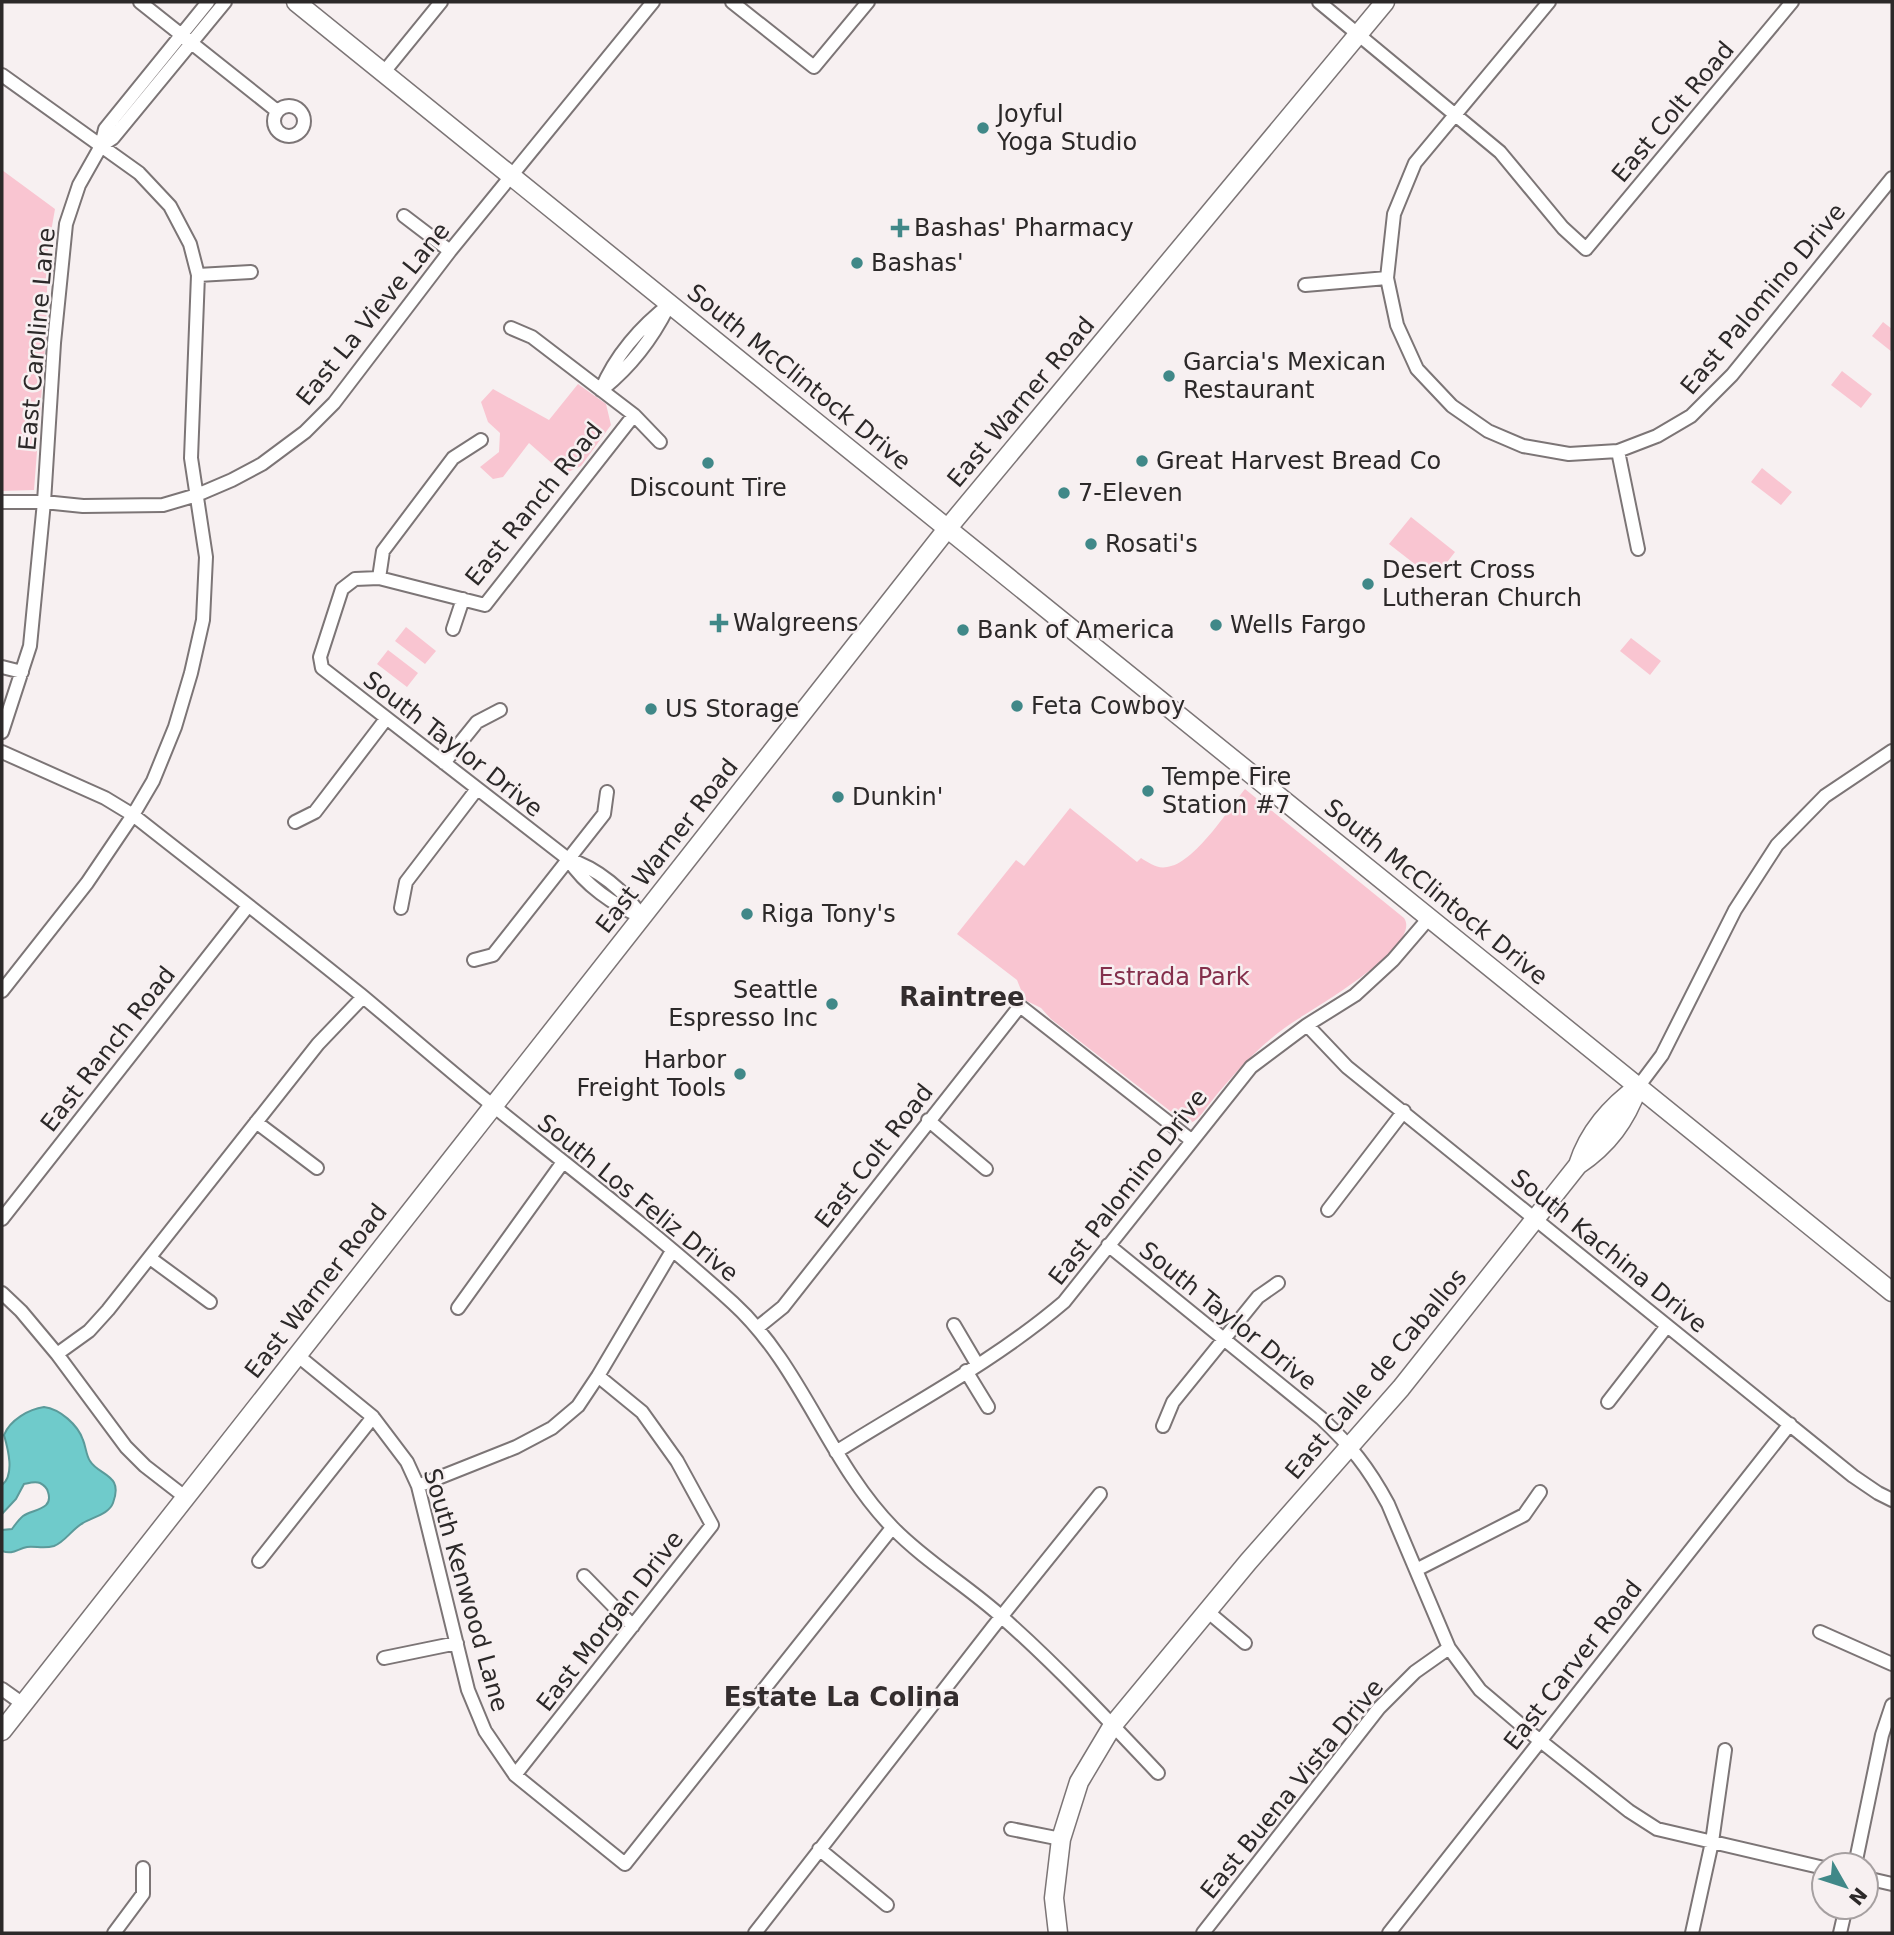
<svg xmlns="http://www.w3.org/2000/svg" width="1894" height="1935" viewBox="0 0 1894 1935" font-family="'DejaVu Sans',sans-serif">
<style>
.green{fill:#f9c5d1}
.water{fill:#6fcbcb;stroke:#5b9a9a;stroke-width:2}
.lines{fill:none;stroke-linecap:round;stroke-linejoin:round}
.street-casing{stroke:#7c7576;stroke-width:16}
.secondary-casing{stroke:#7c7576;stroke-width:21}
.street{stroke:#fff;stroke-width:12}
.secondary{stroke:#fff;stroke-width:18}
.poi-dot{fill:#408888;stroke:#f7f0f1;stroke-width:2.5}
.labels{text-anchor:middle;dominant-baseline:central;stroke-width:5;stroke-linejoin:round;paint-order:stroke}
.street-label{font-size:24px;fill:#2c2929;stroke:#f7f0f1}
.poi-label{font-size:24px;fill:#2c2929;stroke:#f7f0f1;text-anchor:start}
.park-label{font-size:24px;fill:#84304c;stroke:#f7f0f1}
.neighbourhood-label{font-size:26px;font-weight:bold;fill:#332d2e;stroke:#f7f0f1}
</style>
<rect width="100%" height="100%" fill="#f7f0f1"/>
<path class="green" d="M2,170L55,209L48,249L46,335L34,490L2,491Z
M1883,322L1892,329V352L1872,336Z
M1842,371L1872,394L1861,408L1831,385Z
M578,384L606,404L611,425L581,466L564,474L529,443L503,477L493,479L480,467L499,452L500,433L488,422L481,402L493,389L549,420Z
M1762,468L1792,492L1781,505L1751,482Z
M1411,517L1455,552L1434,579L1389,544Z
M406,627L436,651L425,664L395,641Z
M1631,638L1661,661L1650,675L1620,651Z
M388,650L418,673L407,687L377,664Z
M1245,789L1404,918C1423,945 1318,1006 1298,1019C1263,1041 1236,1071 1210,1103C1203,1111 1198,1122 1187,1124L1051,1019L1041,1008L1025,1000L1017,980L957,934L1016,860L1024,866L1070,808L1137,862L1141,858C1149,863 1157,869 1167,867C1194,864 1228,810 1245,789Z"/>
<path class="water" d="M44,1407C60,1409 78,1425 83,1440C86,1447 86,1455 90,1461C99,1476 124,1474 113,1503C109,1514 93,1517 83,1523C72,1529 65,1542 54,1546C44,1549 36,1546 27,1547C17,1549 13,1555 2,1551V1530L12,1529C15,1525 19,1519 23,1516C33,1509 54,1510 48,1492C47,1488 44,1485 40,1483C35,1481 29,1483 24,1484L16,1499L2,1514V1485C15,1475 8,1449 4,1435C10,1420 29,1409 44,1407Z"/>
<g class="lines">
<g class="street-casing">
<path id="street" d="M140,2L277,111
M732,2L814,67L868,2
M1319,2L1500,152L1563,228L1586,249L1792,2
M1549,2L1415,163L1394,214L1387,278L1397,325L1417,369L1452,406L1488,431L1523,446L1569,454L1618,451L1657,436L1691,416L1732,375L1892,178
M384,72L441,2
M2,75L139,173L170,206L190,244L198,275L191,458L206,557L203,620L191,673L175,727L153,781L133,815L87,883L2,991
M274 121a15 15 0 1 1 30 0a15 15 0 1 1-30 0Z
M101,146L113,138L225,2
M404,216L450,251
M198,275L251,272
M1305,285L1387,278
M511,328L532,337L634,415L660,442
M604,388C631,366 653,337 668,307
M601,390C615,356 641,326 670,304
M481,440L453,458L383,551L379,578L355,579L342,589L320,657L322,668L568,859C585,885 613,905 642,917
M1618,451L1638,549
M2,502H44L54,343L66,224L79,185L101,146L105,129L208,2
M379,578L485,605L634,415
M453,629L463,599
M2,667L22,672
M2,732L30,646L44,502L83,506L163,505L197,495L232,480L262,464L305,432L334,403L450,251L653,2
M2,752L105,798L133,815C209,875 286,934 361,995C403,1030 444,1066 486,1100C569,1167 655,1232 733,1303C802,1366 828,1462 893,1528C926,1562 968,1586 1003,1618C1057,1666 1108,1720 1158,1773
M444,763L477,722L500,710
M295,822L315,812L386,719
M568,859C597,868 625,891 642,917
M401,908L406,882L477,789
M474,960L493,955L604,814L607,792
M1307,1025L1347,1067L1853,1476L1878,1493L1892,1500
M1638,1087L1662,1055L1735,910L1777,845L1825,796L1892,751
M928,1120L986,1169
M256,1122L317,1168
M1328,1210L1404,1111
M2,1219L248,906
M1108,1245L1321,1418C1351,1446 1368,1467 1388,1504L1449,1648L1480,1690L1533,1735L1629,1811L1657,1829L1824,1868
M150,1258L210,1302
M2,1293L21,1311L57,1354L126,1447L145,1466L185,1497
M458,1308L563,1162
M954,1325L977,1364
M757,1328L783,1307L1020,1006L1191,1140
M57,1354L89,1331L108,1310L318,1044L363,997
M297,1355L373,1417L407,1462L418,1486L468,1690L485,1731L515,1775L625,1864L892,1528
M966,1371L988,1407
M1608,1402L1667,1326
M1163,1426L1173,1402L1258,1297L1278,1283
M836,1452C912,1404 995,1361 1064,1302L1251,1067L1307,1025L1355,995L1393,960L1429,918
M418,1486L516,1447L552,1428L578,1406L598,1376L672,1251
M259,1561L373,1417
M1416,1570L1524,1515L1540,1492
M584,1576L633,1626
M1207,1611L1245,1643
M1820,1632L1892,1664
M384,1658L457,1643
M2,1689L23,1704
M515,1775L712,1525L677,1461L642,1412L598,1376
M1011,1829L1061,1839
M819,1849L887,1905
M1855,1865L1882,1735L1892,1705
M1866,1878L1892,1884
M114,1933L143,1894V1868
M755,1933L993,1627L1100,1494
M1203,1933L1379,1708L1415,1672L1449,1648
M1389,1933L1790,1424
M1692,1933L1712,1842L1725,1750
M1840,1933L1846,1907"/>
</g>
<g class="secondary-casing">
<path id="secondary" d="M296,2L1892,1292
M1578,1165C1588,1133 1611,1106 1638,1087
M2,1731L947,529L1385,2
M1058,1933L1054,1898L1061,1839L1079,1782L1113,1725L1248,1562L1401,1388L1578,1165C1608,1145 1626,1120 1638,1087"/>
</g>
<use href="#street" class="street"/>
<use href="#secondary" class="secondary"/>
</g>
<g class="poi-dot">
<circle cx="983" cy="128" r="7"/>
<path d="M896.5 217.5h7v7h7v7h-7v7h-7v-7h-7v-7h7z"/>
<circle cx="857" cy="263" r="7"/>
<circle cx="1169" cy="376" r="7"/>
<circle cx="1142" cy="461" r="7"/>
<circle cx="708" cy="463" r="7"/>
<circle cx="1064" cy="493" r="7"/>
<circle cx="1091" cy="544" r="7"/>
<circle cx="1368" cy="584" r="7"/>
<path d="M715.5 612.5h7v7h7v7h-7v7h-7v-7h-7v-7h7z"/>
<circle cx="1216" cy="625" r="7"/>
<circle cx="963" cy="630" r="7"/>
<circle cx="1017" cy="706" r="7"/>
<circle cx="651" cy="709" r="7"/>
<circle cx="1148" cy="791" r="7"/>
<circle cx="838" cy="797" r="7"/>
<circle cx="747" cy="914" r="7"/>
<circle cx="832" cy="1004" r="7"/>
<circle cx="740" cy="1074" r="7"/>
</g>
<g class="labels">
<g class="street-label">
<text transform="translate(1673 112) rotate(-50)">East Colt Road</text>
<text transform="translate(1763 299) rotate(-50)">East Palomino Drive</text>
<text transform="translate(373 314) rotate(-51)">East La Vieve Lane</text>
<text transform="translate(37 339) rotate(-85)">East Caroline Lane</text>
<text transform="translate(799 377) rotate(39)">South McClintock Drive</text>
<text transform="translate(1021 402) rotate(-50)">East Warner Road</text>
<text transform="translate(534 504) rotate(-51)">East Ranch Road</text>
<text transform="translate(453 744) rotate(38)">South Taylor Drive</text>
<text transform="translate(667 846) rotate(-52)">East Warner Road</text>
<text transform="translate(1436 892) rotate(39)">South McClintock Drive</text>
<text transform="translate(108 1049) rotate(-52)">East Ranch Road</text>
<text transform="translate(874 1156) rotate(-52)">East Colt Road</text>
<text transform="translate(1128 1187) rotate(-52)">East Palomino Drive</text>
<text transform="translate(638 1198) rotate(39)">South Los Feliz Drive</text>
<text transform="translate(1609 1251) rotate(39)">South Kachina Drive</text>
<text transform="translate(316 1291) rotate(-52)">East Warner Road</text>
<text transform="translate(1228 1316) rotate(39)">South Taylor Drive</text>
<text transform="translate(1376 1374) rotate(-50)">East Calle de Caballos</text>
<text transform="translate(466 1590) rotate(74)">South Kenwood Lane</text>
<text transform="translate(610 1621) rotate(-52)">East Morgan Drive</text>
<text transform="translate(1573 1665) rotate(-52)">East Carver Road</text>
<text transform="translate(1292 1789) rotate(-51)">East Buena Vista Drive</text>
</g>
<g class="poi-label">
<text x="997" y="114">Joyful<tspan x="997" dy="28">Yoga Studio</tspan></text>
<text x="914" y="228">Bashas' Pharmacy</text>
<text x="871" y="263">Bashas'</text>
<text x="1183" y="362">Garcia's Mexican<tspan x="1183" dy="28">Restaurant</tspan></text>
<text x="1156" y="461">Great Harvest Bread Co</text>
<text x="708" y="488" text-anchor="middle">Discount Tire</text>
<text x="1078" y="493">7-Eleven</text>
<text x="1105" y="544">Rosati's</text>
<text x="1382" y="570">Desert Cross<tspan x="1382" dy="28">Lutheran Church</tspan></text>
<text x="733" y="623">Walgreens</text>
<text x="1230" y="625">Wells Fargo</text>
<text x="977" y="630">Bank of America</text>
<text x="1031" y="706">Feta Cowboy</text>
<text x="665" y="709">US Storage</text>
<text x="1162" y="777">Tempe Fire<tspan x="1162" dy="28">Station #7</tspan></text>
<text x="852" y="797">Dunkin'</text>
<text x="761" y="914">Riga Tony's</text>
<text x="818" y="990" text-anchor="end">Seattle<tspan x="818" dy="28">Espresso Inc</tspan></text>
<text x="726" y="1060" text-anchor="end">Harbor<tspan x="726" dy="28">Freight Tools</tspan></text>
</g>
<g class="park-label">
<text x="1174" y="977">Estrada Park</text>
</g>
<g class="neighbourhood-label">
<text x="962" y="997">Raintree</text>
<text x="842" y="1697">Estate La Colina</text>
</g>
</g>
<rect width="1894" height="1935" fill="none" stroke="#2c2929" stroke-width="7"/>
<g transform="translate(1845 1886) rotate(129)"><circle r="33" fill="#f7f0f1" stroke="#a6a0a1" stroke-width="2"/>
<path d="M0-5L12 26L0 18L-12 26Z" fill="#408888"/>
<text y="-10" font-size="19" font-weight="bold" text-anchor="middle" fill="#2c2929">N</text>
</g>
</svg>
